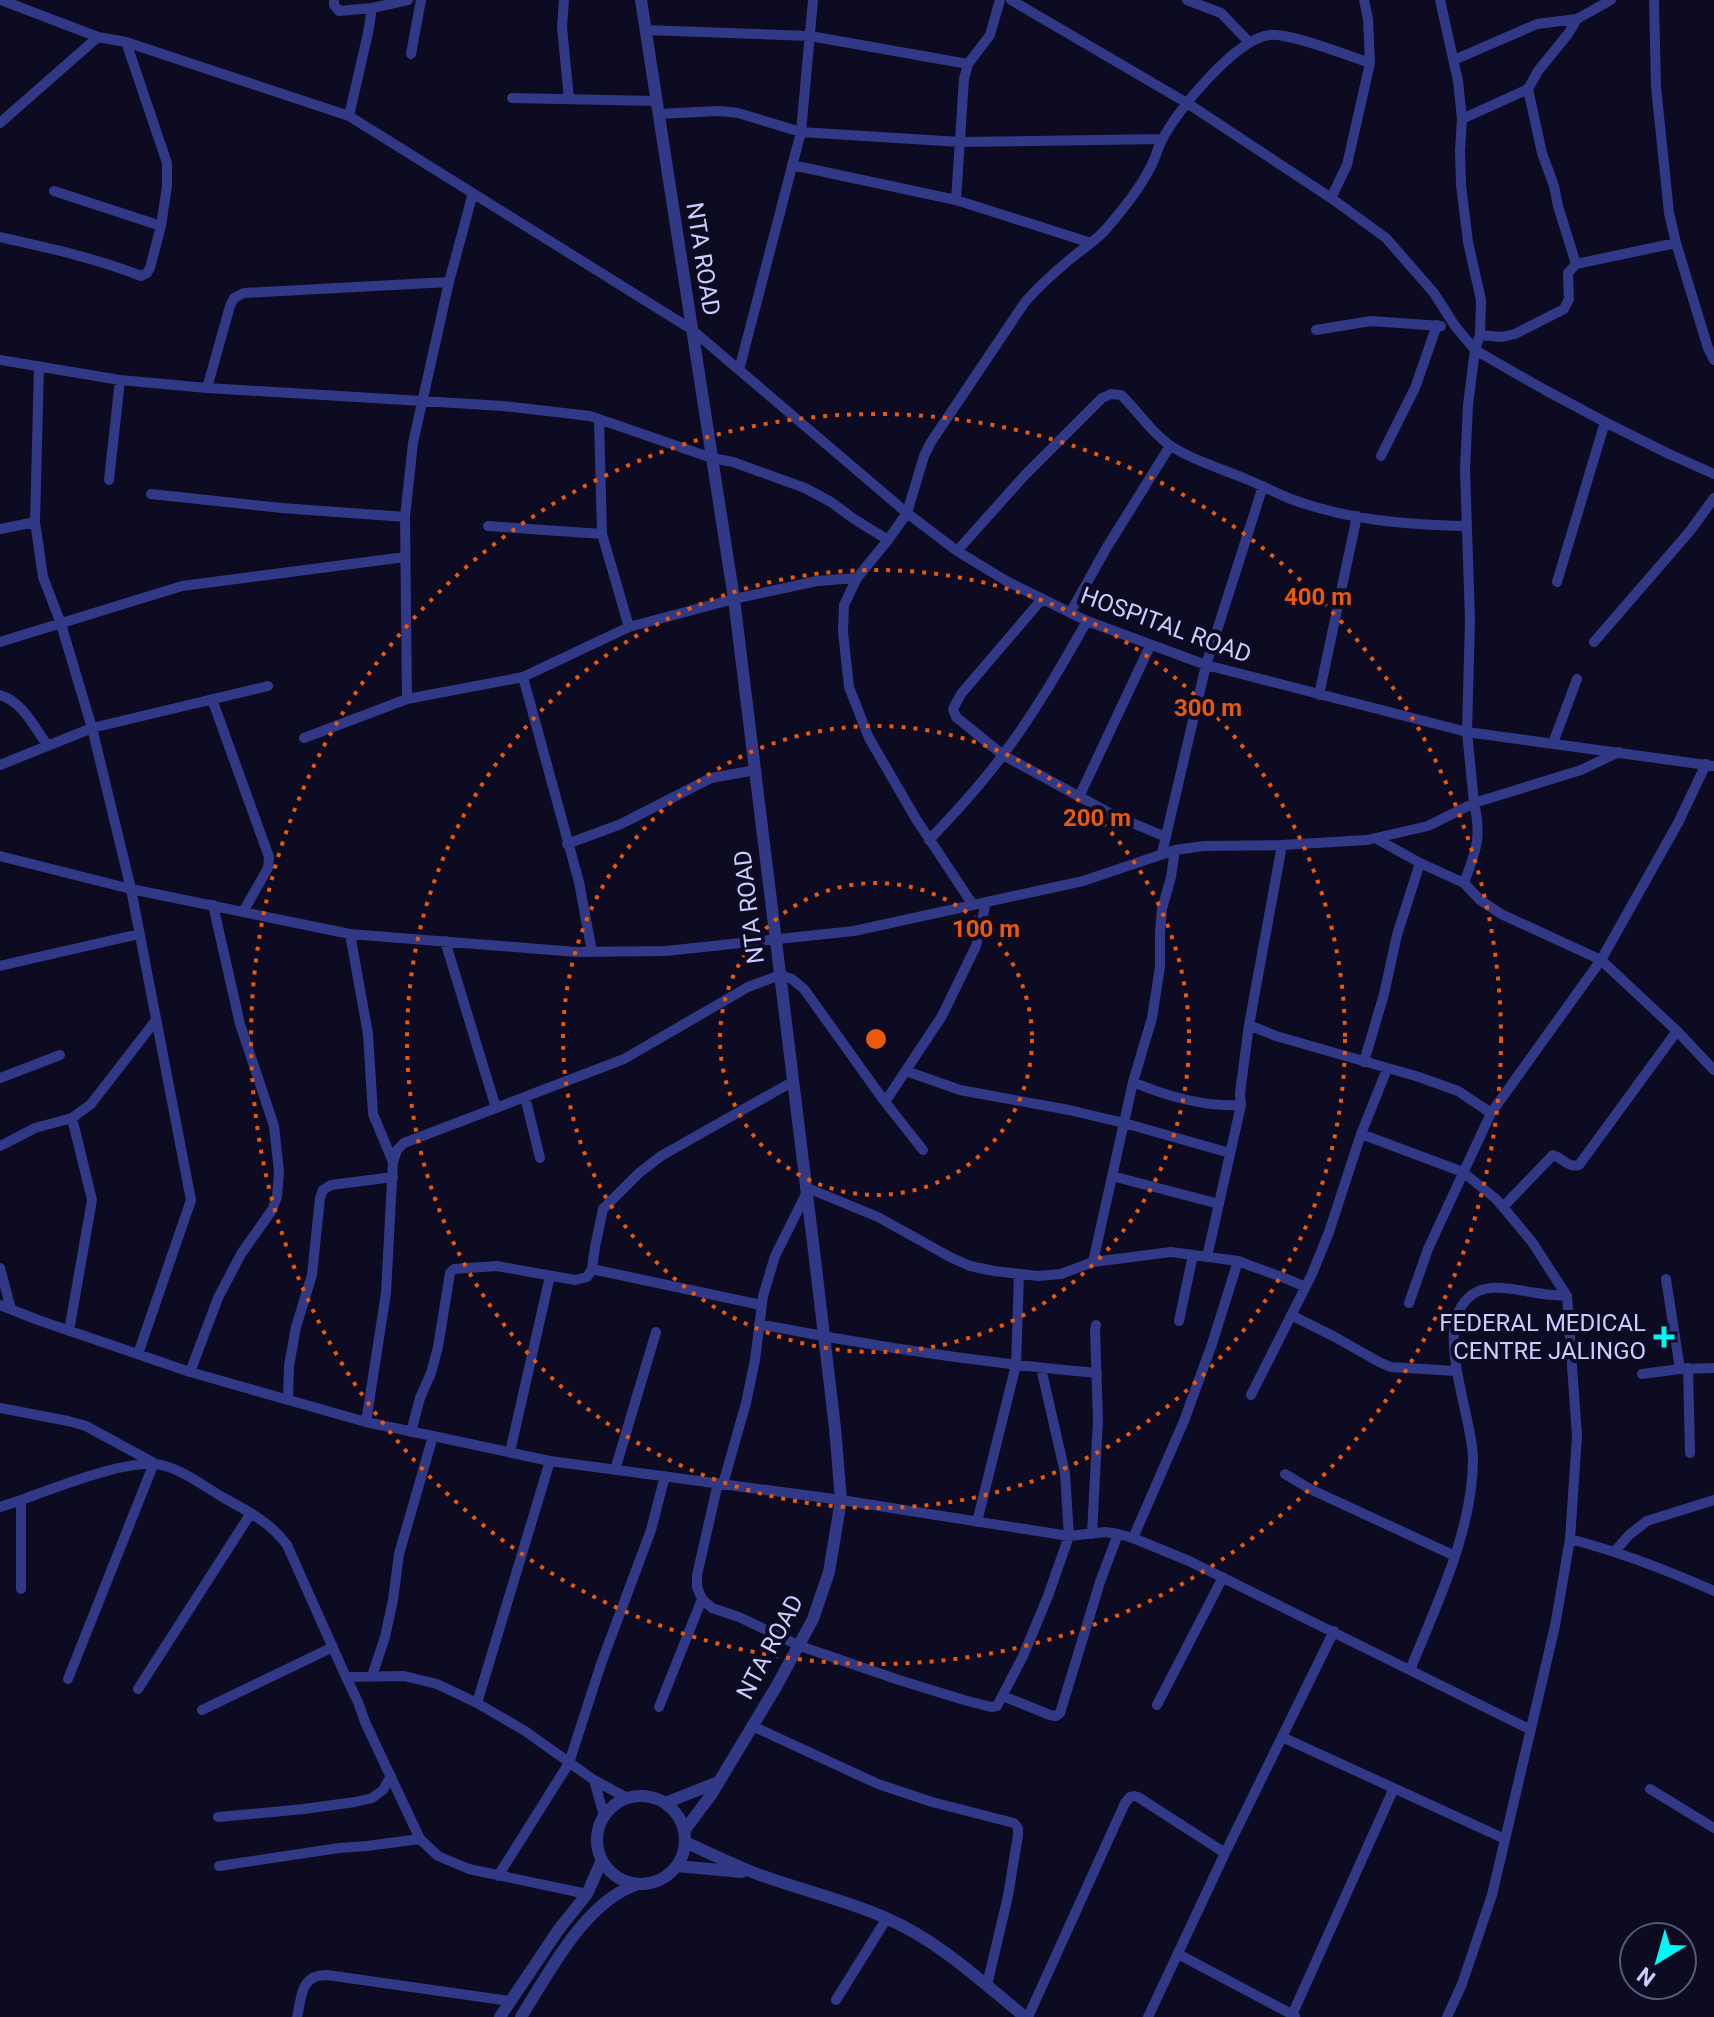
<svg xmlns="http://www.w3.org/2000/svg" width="1714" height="2017" viewBox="0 0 1714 2017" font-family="Roboto,sans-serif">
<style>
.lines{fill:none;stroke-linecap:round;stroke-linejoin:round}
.minor{stroke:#313886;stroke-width:10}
.tertiary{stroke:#313886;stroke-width:12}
.ring{fill:none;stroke:#e8590c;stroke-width:4;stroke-dasharray:4 8}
.poi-dot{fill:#00f7f2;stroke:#0c0b22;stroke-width:3}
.labels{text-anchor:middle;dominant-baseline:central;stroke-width:8;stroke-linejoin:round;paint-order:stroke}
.street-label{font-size:24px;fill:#ccf;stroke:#0c0b22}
.poi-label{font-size:24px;fill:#ccf;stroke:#0c0b22;text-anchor:end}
.centre{fill:#e8590c;stroke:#0c0b22;stroke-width:4}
.ring-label{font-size:24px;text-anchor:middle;font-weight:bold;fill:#e8590c;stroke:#0c0b22;stroke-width:8;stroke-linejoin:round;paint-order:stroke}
</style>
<rect width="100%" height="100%" fill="#0c0b22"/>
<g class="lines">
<path class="minor" d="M1,0L98,37L126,42L349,116L691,329L907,513L957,551L1008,582L1087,621L1206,665L1467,732L1714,766
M334,0V5L339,11L372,8
M564,0L562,27L569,99
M1011,0L1187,103L1331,198L1386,238L1434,293L1455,326L1475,350L1545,390L1605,422L1669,454L1714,474
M1187,0L1221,13L1249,42
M1654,0L1656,87L1669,213L1676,243L1708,348L1714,360
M645,30L810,36L968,64
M411,54L421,0
M1454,60L1537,24L1577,19L1611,0
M1528,89L1542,153L1554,186L1558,206L1576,264
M512,98L656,101
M658,114L719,111L738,113L801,132L960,142L1162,139
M349,116L368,33L372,8L408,0
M1462,119L1528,89L1538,71L1568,34L1577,19
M0,123L98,37
M792,165L956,200L1091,243
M54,191L161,226
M1331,198L1347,165L1370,63L1368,19L1364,0
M956,200L964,79L968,64L990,35L1000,0
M0,237C48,248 96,258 141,276L147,273L150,268L161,226L167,186V163L126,42
M1316,330L1371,321L1441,326
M1480,335L1502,337L1515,334L1564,309L1569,299L1568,273L1576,264L1676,243
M0,360L120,380L207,388L503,406L590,416L712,458L733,462L805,488L831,502L854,519L888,540
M39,366L35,522L43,577L61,624L92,728L131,889L191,1200L138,1354
M739,370L801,132L813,0
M207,388L230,306L234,298L244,293L449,282
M599,419L602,534L629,627
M1381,456L1415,388L1437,325
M109,480L120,380
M151,494L282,508L405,517
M488,526L602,534
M0,529L35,522
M957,551L1024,476L1102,398L1111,394L1121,395C1138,411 1148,429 1168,444C1191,460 1220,468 1246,479C1261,485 1276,493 1291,499C1347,520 1407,525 1467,526
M1557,582L1605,422
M1042,599L961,694L953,709L956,717L1003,755L1113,815L1166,837
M1070,613L1107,547L1170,446
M0,642L182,586L405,557
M1594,642L1690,531L1714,498
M523,677L579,882L592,952
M0,695C23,702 34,727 48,746
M1319,695L1357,516
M212,699L269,857L268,868L243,912
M407,699L405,517L413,443L449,282L473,193
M304,738L407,699L523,677L629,627L734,599L817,581L857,578
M1553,743L1577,679
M0,765L92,728L268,686
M1079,797L1150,646
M1375,838L1420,863L1464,883L1480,900L1501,914L1601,960L1677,1031L1714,1070
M929,840C955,813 980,786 1002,756C1034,714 1061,667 1087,621
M567,844L621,824L711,778L756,770
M1162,853L1206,665L1263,486
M0,856L131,889L350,934L576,952L666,951L854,931L1083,881L1175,850L1204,846L1282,845L1367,840L1428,826L1474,803L1467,732L1470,619L1465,470L1468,405L1475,350L1480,335L1481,300L1468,242L1461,185L1460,151L1462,119L1458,81L1440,0
M1464,883C1476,851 1482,837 1474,803L1581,770L1619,752
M973,905L916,819L869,738L849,687L843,632L844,605L857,578L888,540L907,513L924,456L931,442L1025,302C1040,285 1057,270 1074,256C1085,247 1098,239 1107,228C1122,210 1139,190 1150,168C1155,160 1157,149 1162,140C1177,110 1235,40 1269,35C1288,32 1349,56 1370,63
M350,934L368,1034L373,1114L393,1162
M445,941L496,1108
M0,966L139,934
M1249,1025L1276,1036L1419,1077L1458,1091L1491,1113
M1364,1062L1384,994L1397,935L1420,863
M906,1071L960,1090L1069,1110L1124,1123L1230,1153
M0,1078L60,1055
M1133,1082C1166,1096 1205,1107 1241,1105
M525,1097L540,1158
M885,1102L942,1016L976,946L986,902
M1361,1134L1463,1172L1496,1199L1503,1207L1532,1242L1567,1296L1577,1436L1570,1539L1555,1626L1492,1895L1462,1984L1447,2017
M0,1146L35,1128L72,1118L91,1104L156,1020
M1112,1176L1219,1204
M805,1187L878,1217L950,1257L970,1266L994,1271L1038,1276L1061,1274L1093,1262L1171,1252L1238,1261L1212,1344L1184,1421L1133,1538
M1503,1207L1553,1155C1563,1158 1567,1168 1579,1165L1677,1031
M1207,1257L1241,1105L1240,1093L1249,1025L1282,845
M1238,1261C1260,1270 1283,1276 1305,1287
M1093,1262L1133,1082L1152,1018L1160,967V932L1162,909L1171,877L1175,850
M0,1268L11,1309
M592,1269L761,1305
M1666,1279L1680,1369
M1409,1303L1428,1249L1491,1113L1601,960L1678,823L1706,764
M0,1305L38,1320L190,1372L366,1422L433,1436L550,1461L841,1500L1069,1536L1105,1532L1118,1534L1133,1538L1189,1561L1531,1730
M1291,1315L1335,1337L1379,1362L1391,1367L1456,1371
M1179,1321L1193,1255
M759,1324C870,1346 984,1363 1097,1373
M69,1331L92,1200L72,1118
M1688,1368L1690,1453
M190,1372L218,1298L241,1254L272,1210L277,1197L279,1172L274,1126L240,1024L213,905
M1642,1374L1680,1369L1714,1368
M1251,1395L1312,1274L1329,1232L1361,1134L1387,1069
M288,1400L289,1366L296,1327L312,1275L320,1198L323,1190L331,1185L393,1177
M0,1408L68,1421L86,1426L154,1463L68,1679
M366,1422L386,1293L393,1162L397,1150L404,1143L624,1059L748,987L780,975L792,979L804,989L885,1102L923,1150
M411,1432L420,1398L431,1373L438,1347L450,1273L454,1269L497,1266L575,1280L587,1277L592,1269L595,1247L603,1209L639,1173L661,1156L792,1082
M510,1452L550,1276
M615,1470L656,1332
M1285,1474L1310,1489L1455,1556
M718,1483L697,1575V1587L702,1599L712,1608L739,1617L800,1646L899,1680L964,1700L991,1707L997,1706L1023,1656L1048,1596L1069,1536L1065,1473L1041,1368
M723,1484L746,1403L755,1360L763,1296L775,1256L806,1194
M21,1501V1589
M0,1507C38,1496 130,1454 165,1466C186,1472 205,1487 224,1498C248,1511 271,1523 287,1545L346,1677L404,1676L437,1684L477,1703L525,1731L594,1780L627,1798
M977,1522L1016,1365L1019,1275
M1092,1534L1098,1420L1095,1331L1096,1325
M1570,1539C1620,1552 1667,1570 1714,1591
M1615,1551L1629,1535L1647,1521L1714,1500
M1410,1670C1436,1606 1473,1530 1473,1459C1473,1417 1434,1332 1467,1299C1484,1280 1515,1290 1537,1293C1547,1295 1557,1295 1567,1296
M372,1676L385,1637L393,1600L399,1554L433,1436
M346,1677L358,1702L365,1722L420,1839L438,1856L469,1869L587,1894
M138,1689L251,1513
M1003,1696L1050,1715L1056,1716L1060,1713L1100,1582L1118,1534
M477,1703L550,1461
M1157,1705L1223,1577
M659,1707L702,1599
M202,1710L333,1647
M752,1726L878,1784L932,1802L1014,1823L1018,1828V1835L1008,1896L987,1985
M1282,1737L1505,1839
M594,1780L604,1816
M1650,1789L1714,1828
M218,1817L304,1809L355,1802L372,1798L383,1790L391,1776
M219,1866L339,1848L367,1846L420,1839
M498,1876L569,1763L601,1664L651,1530L665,1476
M1178,1954L1295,2016
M836,2000L887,1918
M1292,2015L1394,1788
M297,2017C302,1996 300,1975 327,1975L510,2001
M1028,2017L1125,1803L1130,1797L1134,1796L1138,1797L1225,1853
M1148,2017L1225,1853L1334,1631"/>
<path class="tertiary" d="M641,0L734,599L814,1251L835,1428L841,1500L829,1572L813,1619L776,1687L711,1795L684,1831
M597 1840a44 44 0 1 1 88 0a44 44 0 1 1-88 0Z
M665,1803L716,1783
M685,1842C707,1852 730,1863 752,1872C796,1889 843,1899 886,1918C939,1941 981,1981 1025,2017
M677,1866L742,1872
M500,2017L559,1929L587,1894L602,1860
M521,2017C549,1973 585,1901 638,1884"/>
</g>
<g class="ring">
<circle cx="876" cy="1039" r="156"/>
<circle cx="876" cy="1039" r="313"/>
<circle cx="876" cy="1039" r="469"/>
<circle cx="876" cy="1039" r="625"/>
</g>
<path class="poi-dot" d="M1660 1325h8v8h8v8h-8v8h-8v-8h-8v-8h8z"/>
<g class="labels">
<g class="street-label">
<text transform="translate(703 259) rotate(81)">NTA ROAD</text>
<text transform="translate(1166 625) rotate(20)">HOSPITAL ROAD</text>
<text transform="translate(749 907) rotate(-97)">NTA ROAD</text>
<text transform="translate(770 1647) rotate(-62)">NTA ROAD</text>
</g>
<g class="poi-label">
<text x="1646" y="1323">FEDERAL MEDICAL<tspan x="1646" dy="28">CENTRE JALINGO</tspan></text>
</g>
</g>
<circle cx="876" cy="1039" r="12" class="centre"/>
<g class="ring-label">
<text x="1318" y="605">400 m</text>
<text x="1208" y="716">300 m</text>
<text x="1097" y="826">200 m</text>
<text x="986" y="937">100 m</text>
</g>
<g transform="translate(1658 1961) rotate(217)"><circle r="38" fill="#0c0b22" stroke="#59587a" stroke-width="2"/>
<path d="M0-6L14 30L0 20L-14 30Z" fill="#00f7f2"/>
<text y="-12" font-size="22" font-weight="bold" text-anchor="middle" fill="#ccccff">N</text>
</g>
</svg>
